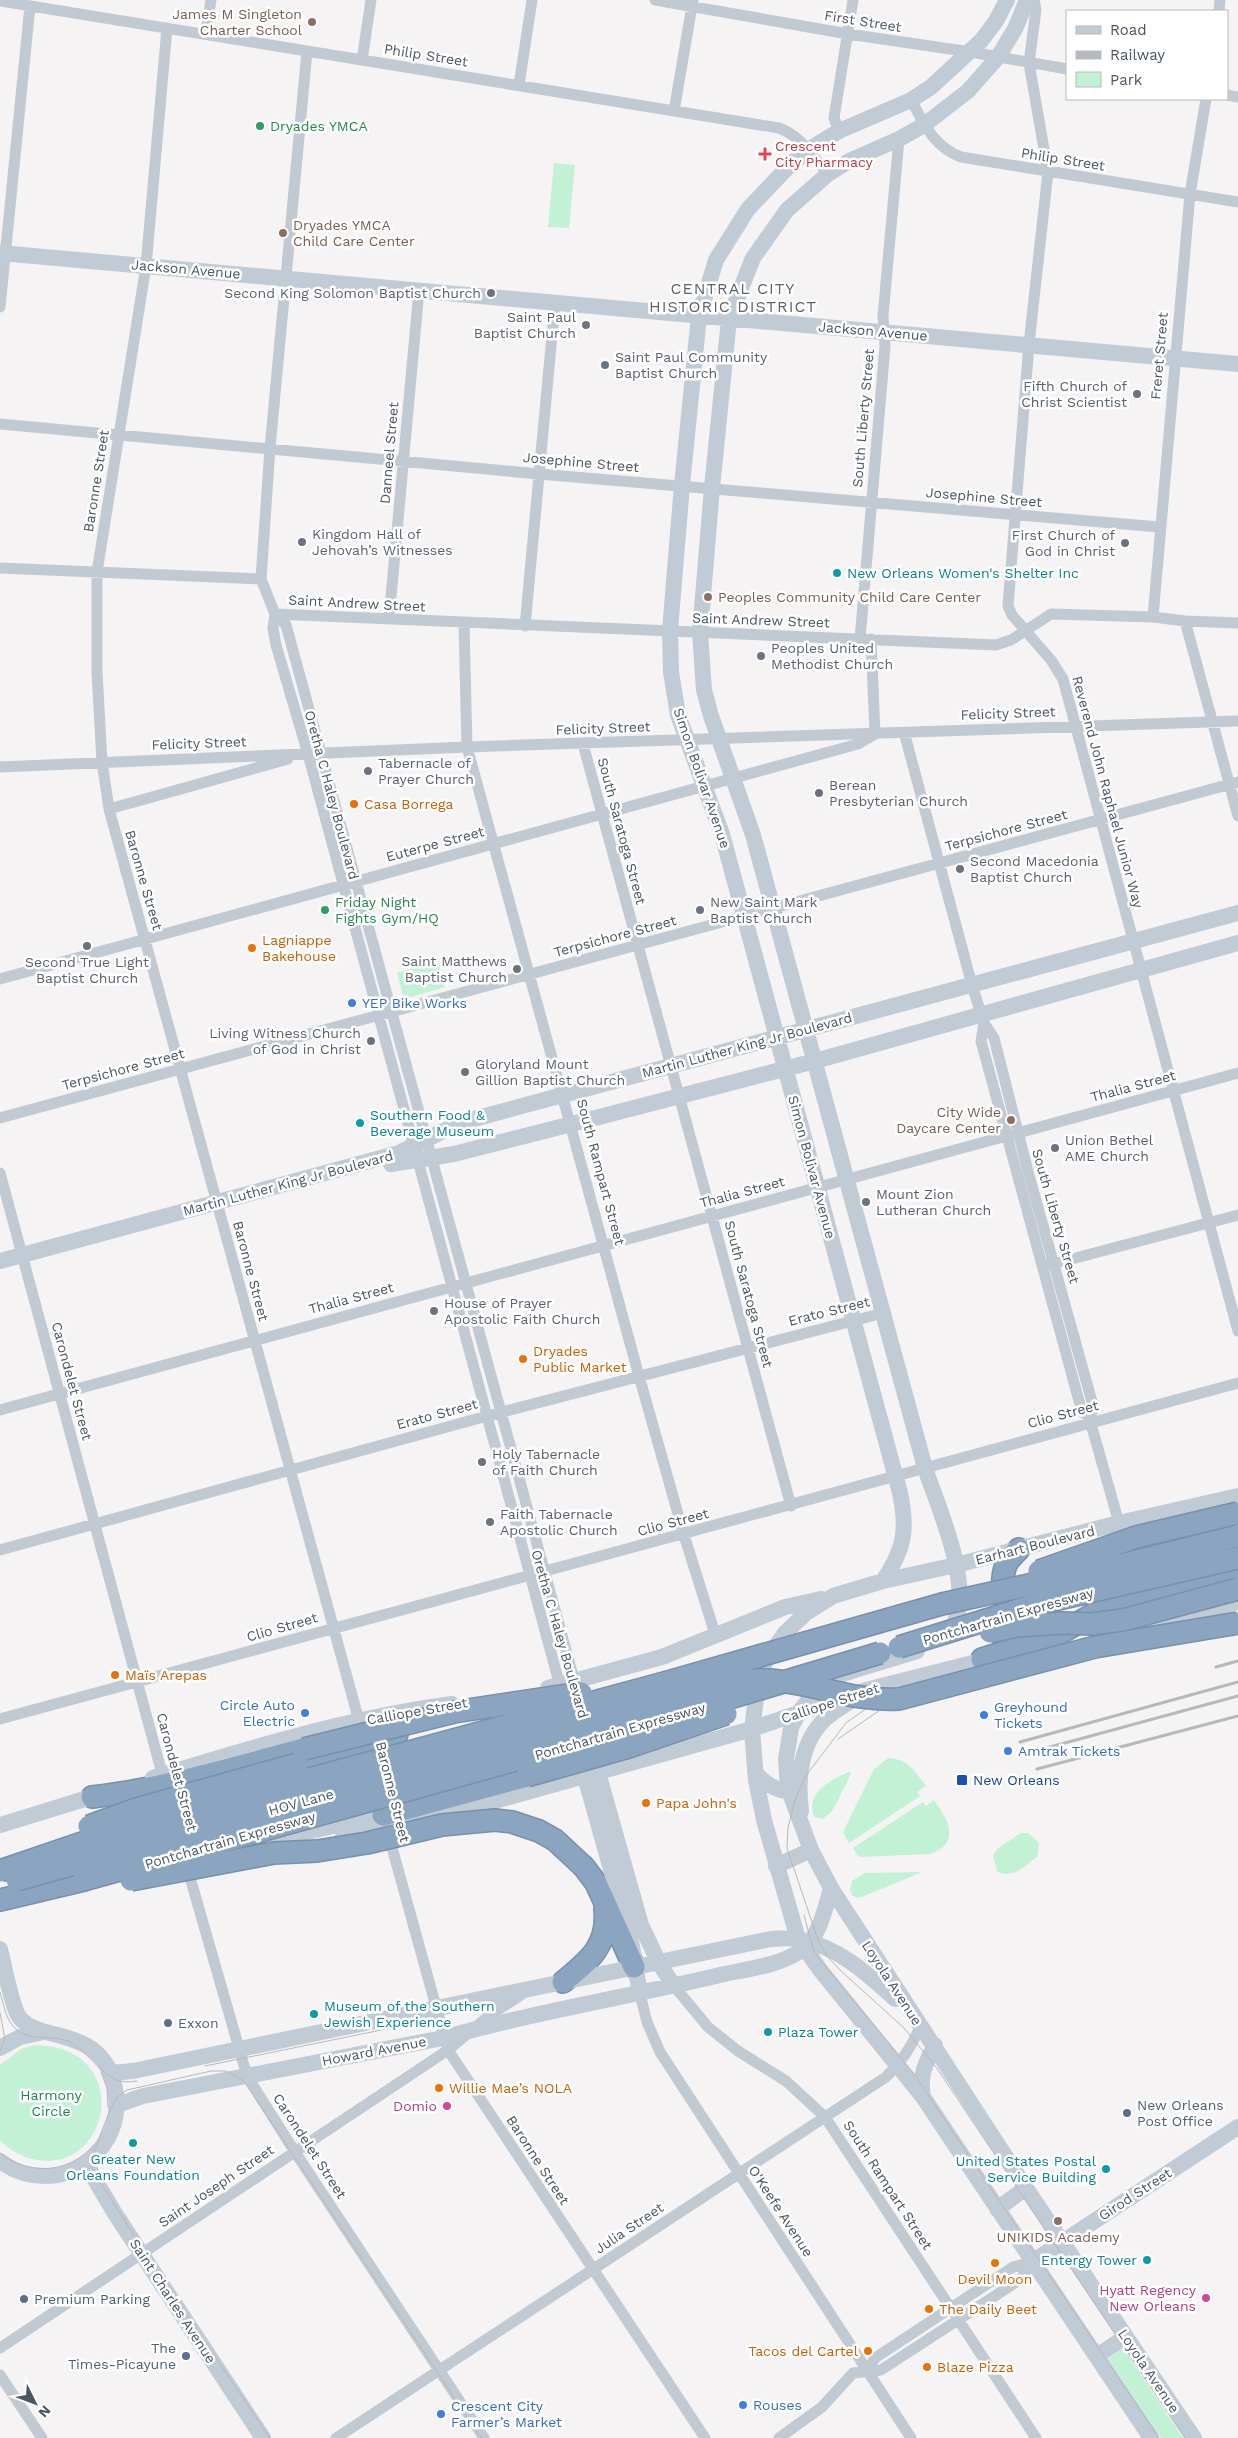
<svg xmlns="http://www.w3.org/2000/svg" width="1238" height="2438" viewBox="0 0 1238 2438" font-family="'Work Sans',sans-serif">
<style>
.green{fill:#c3f1d5}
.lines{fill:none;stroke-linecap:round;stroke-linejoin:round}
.highway-casing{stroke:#7690ad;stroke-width:24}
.street{stroke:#c1cad2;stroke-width:11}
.secondary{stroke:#c1cbd6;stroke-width:16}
.highway{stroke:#8ba5c1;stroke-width:21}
.tram{stroke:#b5b8bd;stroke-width:1}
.rail{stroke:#b5b8bd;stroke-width:3}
.highway-bridge-casing{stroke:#7690ad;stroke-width:24;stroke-linecap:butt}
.highway-bridge{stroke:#8ba5c1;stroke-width:21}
.education-dot{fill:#8d6e63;stroke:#fff;stroke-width:2}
.leisure-dot{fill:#2e9e5b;stroke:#fff;stroke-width:2}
.health-dot{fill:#e0444e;stroke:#fff;stroke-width:2}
.worship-dot{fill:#6b7280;stroke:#fff;stroke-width:2}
.culture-dot{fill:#0f9aa8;stroke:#fff;stroke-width:2}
.food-dot{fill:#e8710a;stroke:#fff;stroke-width:2}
.shop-dot{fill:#3f7fe0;stroke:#fff;stroke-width:2}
.transit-dot{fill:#1a4fb4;stroke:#fff;stroke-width:2}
.service-dot{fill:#5c6f8a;stroke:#fff;stroke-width:2}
.hotel-dot{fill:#d1479c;stroke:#fff;stroke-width:2}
.labels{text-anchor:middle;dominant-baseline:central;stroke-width:5;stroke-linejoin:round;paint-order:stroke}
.education-label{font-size:14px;fill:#785e54;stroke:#fff;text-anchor:end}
.street-label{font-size:14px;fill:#4a5661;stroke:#fff}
.leisure-label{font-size:14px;fill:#27864d;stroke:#fff;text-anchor:start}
.health-label{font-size:14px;fill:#be3a42;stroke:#fff;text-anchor:start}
.worship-label{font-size:14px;fill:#5b616d;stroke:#fff;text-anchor:start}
.culture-label{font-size:14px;fill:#0d838f;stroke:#fff;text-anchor:start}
.food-label{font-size:14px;fill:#c56008;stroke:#fff;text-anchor:start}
.shop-label{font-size:14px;fill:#366cbe;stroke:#fff;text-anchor:start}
.transit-label{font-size:14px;fill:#164399;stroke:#fff;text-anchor:start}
.service-label{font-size:14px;fill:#4e5e75;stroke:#fff;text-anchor:start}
.park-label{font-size:14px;fill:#17864f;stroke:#fff}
.hotel-label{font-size:14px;fill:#b23c85;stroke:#fff;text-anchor:end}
.quarter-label{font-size:16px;letter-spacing:1px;fill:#5f6368;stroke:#fff}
</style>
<rect width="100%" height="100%" fill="#f5f3f3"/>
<path class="green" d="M554,163L575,165L569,228L548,227Z
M438,961L445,987L404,999L397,973Z
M888,1758C908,1759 914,1770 926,1786L917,1792L920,1796L849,1843L843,1832L874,1769Z
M849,1772L851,1774L833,1810L823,1819L814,1817C805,1792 831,1780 849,1772Z
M934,1800C948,1820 962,1842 930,1854L859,1857L853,1848L923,1802L926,1806Z
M1021,1833H1028L1039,1843L1037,1857C1024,1866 1013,1880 997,1871L993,1856L997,1849Z
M922,1872L864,1896L857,1898L852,1895L850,1889L852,1881L865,1873Z
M35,2045C134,2046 112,2173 37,2160C22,2157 10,2151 0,2140V2065L21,2049Z
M1123,2348L1183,2438H1161L1108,2359Z"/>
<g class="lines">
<g class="highway-casing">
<path id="highway" d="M1013,1630C1006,1614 999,1585 1005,1568C1007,1560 1014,1555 1019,1549
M982,1659L1055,1636L1108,1606L1238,1574
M297,1764L365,1746L397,1734
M92,1797C164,1789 234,1767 304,1749
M383,1815L527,1776
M584,1867L596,1883L634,1967
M0,1900L84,1880
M563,1982C589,1961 609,1945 605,1909"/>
</g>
<path class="street" d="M655,0L848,34L971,52L1067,69
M1034,0L1036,10L1029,63L1048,172L1029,344L1008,606L1012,615L1051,660L1063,679L1238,1331
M0,1L779,128C801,136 813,156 828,174
M1219,11L1220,0
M167,28L146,266L97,572V672L102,762L109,809L361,1728
M206,33L211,0
M307,51L270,448L261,579L275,614L286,625L575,1683
M362,60L371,0
M519,85L532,0
M1227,95L1238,97
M911,100C924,124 934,147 961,157L1238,202
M674,111L693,0
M839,131L834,118L853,0
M0,307L30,6
M0,424L539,474L1159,527
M0,568L261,579
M275,614L273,628L276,645L308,754L560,1686
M275,614L996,645L1011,640L1051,614L1153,617L1185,621L1238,623
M1153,617L1190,194L1206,99
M389,619L419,290
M1185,621L1238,816
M464,624L467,747L639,1376L684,1535L716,1637
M525,626L555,303
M860,639L885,346L883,316L899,139
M904,732L972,985L984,1023L994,1038L1029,1175L1094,1409L1089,1417
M583,744L791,1506
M0,767L467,747L1238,721
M109,809L288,759
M0,979L858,744L875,734L871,639
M984,1023L981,1041L1082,1412L1089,1417L1119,1523
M0,1118L1238,782
M0,1173L164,1781
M1049,1265L1238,1215
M0,1410L1238,1073
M0,1550L487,1416L883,1313
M0,1719L1238,1383
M388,1833L448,2050L705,2438
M187,1867L247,2076L295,2152L484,2438
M674,1986L708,2027L738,2051L786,2081L825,2117L1036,2438
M640,1994L647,2022L660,2052L911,2438
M0,2348L448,2050L490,2015L521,1995
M867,2372L875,2358L1013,2267L1032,2262
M0,2375L42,2438
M336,2438L886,2077C901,2062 913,2046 920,2026
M779,2438L822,2407L853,2373L881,2370L1021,2279L1032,2262"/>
<path class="secondary" d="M0,253L1238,364
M391,1164L454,1154L572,1124L815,1061L1238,943
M0,1261L399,1153L441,1132L474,1119L1238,913
M883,1581C904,1550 908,1530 900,1493L722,834L678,715L671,672L670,630L682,485L699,316L716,260L748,209L790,165L808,150L839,131L911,100L931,87L981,41L996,21L1007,0
M1122,1632L1238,1602
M947,1636C980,1596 939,1511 925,1468L753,835L711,716L704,690L700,632L712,488L729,319L753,258L787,210L828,174L849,161L899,139L924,125L968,91L998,57L1015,29L1027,0
M917,1651L845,1673L819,1687L799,1712L791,1728L786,1759L788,1788L811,1850L831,1888L1026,2188L1194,2438
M548,1688L662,1657L785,1607L821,1599
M595,1762L641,1925L659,1963L674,1986
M582,1766L614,1880L632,1946L640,1994
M755,1772C764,1783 781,1795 796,1790
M153,1778C248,1748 354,1717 452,1704
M801,1811C797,1778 801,1742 825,1719C833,1712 843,1706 851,1701
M0,1825L104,1793
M275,1839L383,1815
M342,1839L502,1799L752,1729L866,1690L992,1658
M238,1844H291
M776,1866L811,1850
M0,1949C4,1965 11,2003 18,2015C35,2045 103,2022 115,2089C119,2108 115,2128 104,2144C93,2160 77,2171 58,2175C37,2178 17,2174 0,2161
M0,2048L20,2037L44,2032
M111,2073L133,2071L771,1939C780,1939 790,1937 798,1939C837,1946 867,1973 895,1999
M923,2097C919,2076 925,2064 935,2045
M117,2105L143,2096L443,2038C534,2012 628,1997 720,1975C746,1969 781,1966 803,1949C820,1935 825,1909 831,1888
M87,2162L91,2173L114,2212L263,2438
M997,2209L1026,2188
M1032,2262L1238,2127
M1097,2356L1125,2337
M1151,2438L923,2097L821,1971L798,1939L764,1820L756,1780L752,1729L759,1675L768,1657L785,1633L806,1613L833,1596L883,1581L956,1565L1119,1523L1238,1496"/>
<use href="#highway" class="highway"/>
<path class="tram" d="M875,1702L846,1723L805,1777L795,1800L788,1828L787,1848L818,1940L827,1956L841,1971L904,2028L936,2067L1185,2438
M838,1739L880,1710
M804,1915L813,1949L820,1960L914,2074L1159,2438
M0,1992C4,2006 6,2021 17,2030C32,2042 53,2034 70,2042C94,2055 105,2088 137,2081
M0,2013L5,2039L0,2051
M205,2066L401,2026
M101,2072L107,2088L108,2108
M0,2153C29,2176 69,2174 94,2145
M270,2438L151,2262L93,2171L91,2159L110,2110L117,2097L127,2090L211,2071H226L244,2081L481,2438"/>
<path class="rail" d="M1216,1667L1238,1661
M1020,1742L1238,1682
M1028,1753L1238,1696
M1037,1769L1238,1716"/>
<g class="highway-bridge-casing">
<path id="highway-bridge" d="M1039,1571L1136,1537L1238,1513
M990,1632L1017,1626L1063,1623L1092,1624L1123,1620L1238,1589
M899,1647L1041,1603L1238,1558
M304,1749L454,1712L581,1693
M527,1776L629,1747L726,1714
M89,1826L136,1809L297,1764
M0,1871L117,1831L664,1683L942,1604L1133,1562L1238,1536
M17,1880L714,1687C732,1683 749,1679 768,1680C813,1682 851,1702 899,1699L1095,1647L1238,1623
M84,1880L620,1731L880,1653
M131,1880L274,1853L317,1851L367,1843L442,1825L495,1820L512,1822L539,1831L555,1840L584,1867"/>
</g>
<use href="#highway-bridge" class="highway-bridge"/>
</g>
<g class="education-dot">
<circle cx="312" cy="22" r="5"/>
<circle cx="283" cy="233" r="5"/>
<circle cx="708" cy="597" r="5"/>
<circle cx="1011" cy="1120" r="5"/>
<circle cx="1058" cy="2221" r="5"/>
</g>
<g class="leisure-dot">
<circle cx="260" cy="126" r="5"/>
<circle cx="325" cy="910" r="5"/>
</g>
<path class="health-dot" d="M762.5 146.5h5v5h5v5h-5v5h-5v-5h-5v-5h5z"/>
<g class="worship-dot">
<circle cx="491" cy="293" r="5"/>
<circle cx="586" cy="325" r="5"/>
<circle cx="605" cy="365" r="5"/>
<circle cx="1137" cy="394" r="5"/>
<circle cx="302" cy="542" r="5"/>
<circle cx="1125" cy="543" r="5"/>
<circle cx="761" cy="656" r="5"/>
<circle cx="368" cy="771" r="5"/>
<circle cx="819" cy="793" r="5"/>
<circle cx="960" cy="869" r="5"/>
<circle cx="700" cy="910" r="5"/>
<circle cx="87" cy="946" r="5"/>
<circle cx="517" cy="969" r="5"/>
<circle cx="371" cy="1041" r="5"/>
<circle cx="465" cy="1072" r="5"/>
<circle cx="1055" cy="1148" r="5"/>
<circle cx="866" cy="1202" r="5"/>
<circle cx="434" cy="1311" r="5"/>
<circle cx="482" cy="1462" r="5"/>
<circle cx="490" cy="1522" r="5"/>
</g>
<g class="culture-dot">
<circle cx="837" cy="573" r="5"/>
<circle cx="360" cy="1123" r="5"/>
<circle cx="314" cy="2014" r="5"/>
<circle cx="768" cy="2032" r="5"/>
<circle cx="133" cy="2143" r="5"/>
<circle cx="1106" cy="2169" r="5"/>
<circle cx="1147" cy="2260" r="5"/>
</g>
<g class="food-dot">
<circle cx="354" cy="804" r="5"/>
<circle cx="252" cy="948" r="5"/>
<circle cx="523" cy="1359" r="5"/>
<circle cx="115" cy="1675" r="5"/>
<circle cx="646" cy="1803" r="5"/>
<circle cx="439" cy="2088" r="5"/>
<circle cx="995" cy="2263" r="5"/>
<circle cx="929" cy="2309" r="5"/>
<circle cx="868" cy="2351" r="5"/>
<circle cx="927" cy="2367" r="5"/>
</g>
<g class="shop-dot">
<circle cx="352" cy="1003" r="5"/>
<circle cx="305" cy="1713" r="5"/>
<circle cx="984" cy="1715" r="5"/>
<circle cx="1008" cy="1751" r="5"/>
<circle cx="743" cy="2405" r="5"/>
<circle cx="441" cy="2414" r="5"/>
</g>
<rect class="transit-dot" x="956" y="1774" width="12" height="12" rx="2.5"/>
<g class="service-dot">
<circle cx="168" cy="2023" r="5"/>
<circle cx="1127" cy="2113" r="5"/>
<circle cx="24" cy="2299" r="5"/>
<circle cx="186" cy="2356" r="5"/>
</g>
<g class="hotel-dot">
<circle cx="447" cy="2106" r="5"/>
<circle cx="1206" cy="2298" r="5"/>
</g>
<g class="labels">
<g class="education-label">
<text x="302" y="14">James M Singleton<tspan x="302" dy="16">Charter School</tspan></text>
<text x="293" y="225" text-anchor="start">Dryades YMCA<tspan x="293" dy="16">Child Care Center</tspan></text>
<text x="718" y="597" text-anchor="start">Peoples Community Child Care Center</text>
<text x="1001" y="1112">City Wide<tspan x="1001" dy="16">Daycare Center</tspan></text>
<text x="1058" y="2237" text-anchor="middle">UNIKIDS Academy</text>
</g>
<g class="street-label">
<text transform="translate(863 21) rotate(9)">First Street</text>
<text transform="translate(426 55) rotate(9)">Philip Street</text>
<text transform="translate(1063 159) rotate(9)">Philip Street</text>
<text transform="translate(186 269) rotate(5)">Jackson Avenue</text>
<text transform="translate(873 331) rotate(5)">Jackson Avenue</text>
<text transform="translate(1159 356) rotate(-85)">Freret Street</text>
<text transform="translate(863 418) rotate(-85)">South Liberty Street</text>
<text transform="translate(389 453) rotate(-85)">Danneel Street</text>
<text transform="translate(581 462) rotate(5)">Josephine Street</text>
<text transform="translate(96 481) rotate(-81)">Baronne Street</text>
<text transform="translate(984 497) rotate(5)">Josephine Street</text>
<text transform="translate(357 603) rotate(3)">Saint Andrew Street</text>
<text transform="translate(761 620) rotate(2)">Saint Andrew Street</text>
<text transform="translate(1008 713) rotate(-2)">Felicity Street</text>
<text transform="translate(603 728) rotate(-2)">Felicity Street</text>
<text transform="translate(199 743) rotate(-2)">Felicity Street</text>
<text transform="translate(702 778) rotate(71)">Simon Bolivar Avenue</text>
<text transform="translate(1108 792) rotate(75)">Reverend John Raphael Junior Way</text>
<text transform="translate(332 795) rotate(75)">Oretha C Haley Boulevard</text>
<text transform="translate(1006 830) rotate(-15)">Terpsichore Street</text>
<text transform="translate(622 831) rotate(75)">South Saratoga Street</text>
<text transform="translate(435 844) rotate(-15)">Euterpe Street</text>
<text transform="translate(144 880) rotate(74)">Baronne Street</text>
<text transform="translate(615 936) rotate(-15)">Terpsichore Street</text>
<text transform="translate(747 1045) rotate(-15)">Martin Luther King Jr Boulevard</text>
<text transform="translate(123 1069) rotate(-15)">Terpsichore Street</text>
<text transform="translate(1133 1086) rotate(-15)">Thalia Street</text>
<text transform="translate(812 1167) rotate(75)">Simon Bolivar Avenue</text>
<text transform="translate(601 1172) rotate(75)">South Rampart Street</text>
<text transform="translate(288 1183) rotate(-15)">Martin Luther King Jr Boulevard</text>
<text transform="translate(742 1192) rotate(-15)">Thalia Street</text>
<text transform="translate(1056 1216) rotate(74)">South Liberty Street</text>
<text transform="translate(251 1271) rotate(75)">Baronne Street</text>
<text transform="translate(749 1294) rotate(75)">South Saratoga Street</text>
<text transform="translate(351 1298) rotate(-15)">Thalia Street</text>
<text transform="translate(829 1311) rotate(-14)">Erato Street</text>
<text transform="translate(72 1381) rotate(75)">Carondelet Street</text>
<text transform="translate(437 1414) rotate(-15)">Erato Street</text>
<text transform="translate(1063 1414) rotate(-15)">Clio Street</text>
<text transform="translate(673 1522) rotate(-15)">Clio Street</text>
<text transform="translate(1035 1545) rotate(-14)">Earhart Boulevard</text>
<text transform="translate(1008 1616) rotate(-16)">Pontchartrain Expressway</text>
<text transform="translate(282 1627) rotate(-16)">Clio Street</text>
<text transform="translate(560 1634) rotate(74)">Oretha C Haley Boulevard</text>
<text transform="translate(830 1703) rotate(-18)">Calliope Street</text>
<text transform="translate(417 1711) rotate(-10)">Calliope Street</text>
<text transform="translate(620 1731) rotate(-16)">Pontchartrain Expressway</text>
<text transform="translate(177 1772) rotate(75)">Carondelet Street</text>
<text transform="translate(393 1792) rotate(76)">Baronne Street</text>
<text transform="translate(301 1802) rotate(-15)">HOV Lane</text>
<text transform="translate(230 1840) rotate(-16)">Pontchartrain Expressway</text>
<text transform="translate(892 1983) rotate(57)">Loyola Avenue</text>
<text transform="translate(374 2051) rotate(-11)">Howard Avenue</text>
<text transform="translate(310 2146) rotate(57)">Carondelet Street</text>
<text transform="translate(538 2160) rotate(57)">Baronne Street</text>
<text transform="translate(888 2185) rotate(57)">South Rampart Street</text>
<text transform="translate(216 2186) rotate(-34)">Saint Joseph Street</text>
<text transform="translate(1135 2194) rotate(-33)">Girod Street</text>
<text transform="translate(781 2211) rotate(57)">O'Keefe Avenue</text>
<text transform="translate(629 2228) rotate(-34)">Julia Street</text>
<text transform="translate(173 2301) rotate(57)">Saint Charles Avenue</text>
<text transform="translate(1149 2371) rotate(56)">Loyola Avenue</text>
</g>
<g class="leisure-label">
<text x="270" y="126">Dryades YMCA</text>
<text x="335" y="902">Friday Night<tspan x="335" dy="16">Fights Gym/HQ</tspan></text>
</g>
<g class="health-label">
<text x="775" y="146">Crescent<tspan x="775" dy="16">City Pharmacy</tspan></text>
</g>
<g class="worship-label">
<text x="481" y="293" text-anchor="end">Second King Solomon Baptist Church</text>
<text x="576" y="317" text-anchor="end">Saint Paul<tspan x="576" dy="16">Baptist Church</tspan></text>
<text x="615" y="357">Saint Paul Community<tspan x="615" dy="16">Baptist Church</tspan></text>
<text x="1127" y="386" text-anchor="end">Fifth Church of<tspan x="1127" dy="16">Christ Scientist</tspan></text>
<text x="312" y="534">Kingdom Hall of<tspan x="312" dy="16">Jehovah’s Witnesses</tspan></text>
<text x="1115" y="535" text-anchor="end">First Church of<tspan x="1115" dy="16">God in Christ</tspan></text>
<text x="771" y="648">Peoples United<tspan x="771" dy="16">Methodist Church</tspan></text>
<text x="378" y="763">Tabernacle of<tspan x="378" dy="16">Prayer Church</tspan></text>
<text x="829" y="785">Berean<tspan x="829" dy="16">Presbyterian Church</tspan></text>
<text x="970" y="861">Second Macedonia<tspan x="970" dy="16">Baptist Church</tspan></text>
<text x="710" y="902">New Saint Mark<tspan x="710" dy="16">Baptist Church</tspan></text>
<text x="507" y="961" text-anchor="end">Saint Matthews<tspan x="507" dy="16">Baptist Church</tspan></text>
<text x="87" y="962" text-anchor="middle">Second True Light<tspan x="87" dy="16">Baptist Church</tspan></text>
<text x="361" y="1033" text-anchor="end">Living Witness Church<tspan x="361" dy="16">of God in Christ</tspan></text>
<text x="475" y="1064">Gloryland Mount<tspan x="475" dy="16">Gillion Baptist Church</tspan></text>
<text x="1065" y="1140">Union Bethel<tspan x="1065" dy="16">AME Church</tspan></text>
<text x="876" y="1194">Mount Zion<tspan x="876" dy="16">Lutheran Church</tspan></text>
<text x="444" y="1303">House of Prayer<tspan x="444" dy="16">Apostolic Faith Church</tspan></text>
<text x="492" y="1454">Holy Tabernacle<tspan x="492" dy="16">of Faith Church</tspan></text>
<text x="500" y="1514">Faith Tabernacle<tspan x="500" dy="16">Apostolic Church</tspan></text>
</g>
<g class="culture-label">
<text x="847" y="573">New Orleans Women's Shelter Inc</text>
<text x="370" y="1115">Southern Food &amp;<tspan x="370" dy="16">Beverage Museum</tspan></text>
<text x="324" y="2006">Museum of the Southern<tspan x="324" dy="16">Jewish Experience</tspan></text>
<text x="778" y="2032">Plaza Tower</text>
<text x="133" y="2159" text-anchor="middle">Greater New<tspan x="133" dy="16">Orleans Foundation</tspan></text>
<text x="1096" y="2161" text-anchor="end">United States Postal<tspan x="1096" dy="16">Service Building</tspan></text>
<text x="1137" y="2260" text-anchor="end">Entergy Tower</text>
</g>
<g class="food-label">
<text x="364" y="804">Casa Borrega</text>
<text x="262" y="940">Lagniappe<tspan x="262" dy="16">Bakehouse</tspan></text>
<text x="533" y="1351">Dryades<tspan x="533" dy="16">Public Market</tspan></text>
<text x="125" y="1675">Maïs Arepas</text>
<text x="656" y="1803">Papa John's</text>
<text x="449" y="2088">Willie Mae’s NOLA</text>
<text x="995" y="2279" text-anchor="middle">Devil Moon</text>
<text x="939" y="2309">The Daily Beet</text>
<text x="858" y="2351" text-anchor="end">Tacos del Cartel</text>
<text x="937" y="2367">Blaze Pizza</text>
</g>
<g class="shop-label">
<text x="362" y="1003">YEP Bike Works</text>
<text x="295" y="1705" text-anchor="end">Circle Auto<tspan x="295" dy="16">Electric</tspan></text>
<text x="994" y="1707">Greyhound<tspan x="994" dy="16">Tickets</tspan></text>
<text x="1018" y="1751">Amtrak Tickets</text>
<text x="753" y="2405">Rouses</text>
<text x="451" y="2406">Crescent City<tspan x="451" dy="16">Farmer’s Market</tspan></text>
</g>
<g class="transit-label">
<text x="973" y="1780">New Orleans</text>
</g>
<g class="service-label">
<text x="178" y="2023">Exxon</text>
<text x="1137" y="2105">New Orleans<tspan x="1137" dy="16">Post Office</tspan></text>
<text x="34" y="2299">Premium Parking</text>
<text x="176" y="2348" text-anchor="end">The<tspan x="176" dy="16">Times-Picayune</tspan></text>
</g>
<g class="park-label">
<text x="51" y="2095">Harmony<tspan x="51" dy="16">Circle</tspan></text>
</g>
<g class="hotel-label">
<text x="437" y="2106">Domio</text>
<text x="1196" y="2290">Hyatt Regency<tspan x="1196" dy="16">New Orleans</tspan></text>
</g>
<g class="quarter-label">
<text x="733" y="288">CENTRAL CITY<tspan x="733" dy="18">HISTORIC DISTRICT</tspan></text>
</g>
</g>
<rect x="1066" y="10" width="162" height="90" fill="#ffffff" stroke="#b7bbc0"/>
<rect x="1076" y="26" width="25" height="8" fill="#c1cbd6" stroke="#b7bbc0"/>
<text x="1110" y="35" font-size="15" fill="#4a5661">Road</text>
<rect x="1076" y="51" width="25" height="8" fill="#b5b8bd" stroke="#b7bbc0"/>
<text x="1110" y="60" font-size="15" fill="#4a5661">Railway</text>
<rect x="1076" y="72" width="25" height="15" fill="#c3f1d5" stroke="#b7bbc0"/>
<text x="1110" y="85" font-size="15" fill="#4a5661">Park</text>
<g transform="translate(35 2403) rotate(132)" stroke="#ffffff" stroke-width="4" paint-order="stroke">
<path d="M0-4L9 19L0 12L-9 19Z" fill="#4a5661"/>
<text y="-8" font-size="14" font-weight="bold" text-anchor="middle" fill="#4a5661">N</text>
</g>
</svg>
